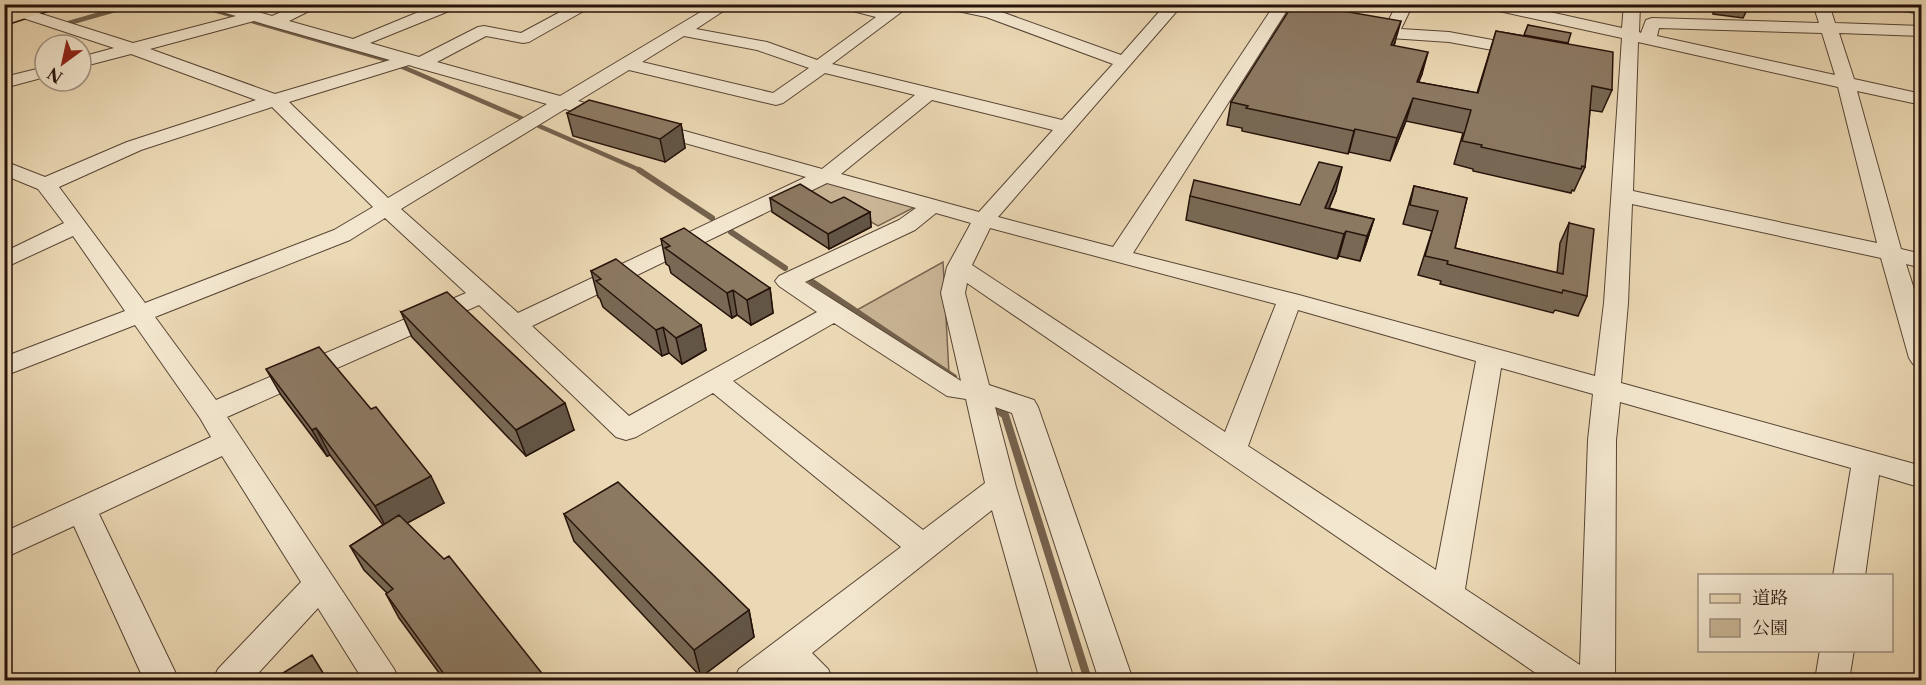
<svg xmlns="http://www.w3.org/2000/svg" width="1926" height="685" viewBox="0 0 1926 685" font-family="'Libre Caslon Text','Noto Serif JP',serif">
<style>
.green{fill:#cab697;stroke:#786450;stroke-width:1.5}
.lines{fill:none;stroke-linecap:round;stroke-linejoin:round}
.stream-far2{stroke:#74614d;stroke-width:4.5}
.stream-far1{stroke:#74614d;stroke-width:6}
.stream{stroke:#74614d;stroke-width:8}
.minor-casing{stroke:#574434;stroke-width:2}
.major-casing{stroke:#26120a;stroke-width:3}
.minor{fill:#f2e6ce;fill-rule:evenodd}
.major{fill:#ebd8b4;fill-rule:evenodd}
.wall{fill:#786854;stroke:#26120a;stroke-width:1.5}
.shaded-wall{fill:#625545;stroke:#26120a;stroke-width:1.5}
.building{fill:#8c7962;stroke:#26120a;stroke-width:1.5}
</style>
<rect width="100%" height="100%" fill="#ebd8b4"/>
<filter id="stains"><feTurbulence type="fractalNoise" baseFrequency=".00333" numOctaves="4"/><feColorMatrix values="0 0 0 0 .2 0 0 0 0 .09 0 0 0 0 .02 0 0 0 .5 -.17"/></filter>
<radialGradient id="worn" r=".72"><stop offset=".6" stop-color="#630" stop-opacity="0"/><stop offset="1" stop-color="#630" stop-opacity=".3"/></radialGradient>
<path class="green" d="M829,182L915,207L878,226L847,208L838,212L806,193Z
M943,262L949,373L855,311Z"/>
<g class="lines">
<path class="stream-far2" d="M193,4L384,59L521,118
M69,23L136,4
M539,126L642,171"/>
<path class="stream-far1" d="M639,170L712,218
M731,232L785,268
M811,281L954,377"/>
<path class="stream" d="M989,404L1005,415L1088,680"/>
<g class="minor-casing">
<path id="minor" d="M202,4H230L272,16L300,4H323L289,21L353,39L438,4H461L459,7L370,43L419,57L478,27L484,26L521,33L575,4H596L529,42L523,43L486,36L437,62L560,96L714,4H734L696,29L767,42L817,60L876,17L837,7L835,4H866L886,9L893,4H912L832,64L1062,120L1113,64L986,17L939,7L937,4H972L996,10L1121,55L1166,4H1183L998,217L1113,247L1275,4H1291L1133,253L1299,295L1595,376L1604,303L1622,38L1490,9L1482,4H1514L1622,28L1624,4H1640L1639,32L1641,33L1646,20L1652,18L1819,23L1813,4H1829L1835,23L1922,26V36L1839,33L1854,79L1922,94V105L1857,91L1901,249L1922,254V268L1906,264L1922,314V366L1913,364L1909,358L1881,258L1632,204L1628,303L1621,383L1922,466V488L1879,475L1865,576H1833L1851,468L1620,402L1616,440L1615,680H1546L967,283L965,293L989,385L1034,400L1038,407L1133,680H1099L1012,413L995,407L1016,487L1074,680H1040L992,510L812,653L828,669L833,680H793L786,673L777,680H734L739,669L901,547L713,393L636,437L626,440L616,437L479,305L227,417L394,669L399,680H363L318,608L252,680H213L218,669L301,582L222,456L99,514L179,680H144L74,526L4,558V532L211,437L200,418L135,325L4,376V357L125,311L73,236L4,268V252L64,223L38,189L4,175V161L45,177L127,142L256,100L131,54L81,67V57L114,48L17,16L15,13L17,10H29L133,43L236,16L204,7ZM254,21L267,25L390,60L275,94L150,49ZM1659,28L1822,33L1835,75L1657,36ZM684,36L757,50L809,68L773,93L642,62ZM1638,42L1838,87L1877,243L1633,191ZM409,65L415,67L547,104L388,198L289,102ZM629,70L776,105L783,103L825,73L915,95L822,169L656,123H642L639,127L642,131L806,177L518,313L401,209L565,109L611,122L618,120L621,116L618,112L578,101ZM932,100L1053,130L979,212L841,174ZM272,107L373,207L334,230L145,303L59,187L141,150ZM827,183L916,208L899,220L779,276L775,281L779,286L817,312L629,416L532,326ZM936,213L971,223L947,267L941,293L961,381L805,282L915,230ZM385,218L466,293L216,400L155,317L350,240ZM990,228L1276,304L1225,432L972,265ZM1298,310L1476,361L1436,570L1248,446ZM834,323L947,396L966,399L985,483L923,530L733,381ZM1501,368L1593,394L1588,440L1580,665L1465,589Z
M1397,4H1413L1401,29L1449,32L1525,46L1531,47L1534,51L1531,55L1525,56L1449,42L1390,38L1357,32L1355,28L1363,23L1385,27Z
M1883,4H1922V14L1891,9Z
M45,67V77L4,88V77Z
M1820,650H1854L1849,680H1815Z"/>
</g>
<g class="major-casing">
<path id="major" d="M27,4H59L56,8L4,25V12Z"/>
</g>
<use href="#minor" class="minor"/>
<use href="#major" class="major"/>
</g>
<path class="wall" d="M1675,4H1749V6L1743,18L1713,14V11Z
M1528,25L1568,43V44L1612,90L1602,112L1590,110L1585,167L1574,191L1572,190L1571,193L1473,171V169L1454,164L1463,133L1406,121L1390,161L1349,152L1348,154L1242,131V128L1227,125L1231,102L1395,42L1394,46L1422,74L1418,82L1477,93L1496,31L1524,36Z
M567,113L681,124L685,148L665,162L573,136Z
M1414,186L1467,198L1455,248L1557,273L1560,243L1569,223L1587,296L1578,316L1555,310L1553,313L1440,284L1441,281L1418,275L1432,231L1403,224Z
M1336,191L1329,208L1374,219L1366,244L1360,261L1339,256L1337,259L1186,220L1190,196L1300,205Z
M770,198L831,203L870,212L871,227L829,249L772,212Z
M661,239L770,288L773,313L751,325L737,315L732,318L671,273L669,266L666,264Z
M591,271L701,325L706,350L682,364L669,353L662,356L603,307L600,299L598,297Z
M401,312L574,430L526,456L412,337Z
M266,369L444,503L407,523L548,681H445L399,618L386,594L387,593L364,570L350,546L383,525L330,455L327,456L281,395Z
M564,514L749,610L754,637L701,677L574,541Z"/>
<path class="shaded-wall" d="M1401,21L1395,42L1385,67L1391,45Z
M1428,52L1422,74L1410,104L1417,82Z
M1413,98L1406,121L1390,161L1397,138Z
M681,124L685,148L665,162L660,139Z
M1355,129L1349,152L1348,154L1354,131Z
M1342,167L1336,191L1321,228L1325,208Z
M870,212L871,227L829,249L828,234Z
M1374,219L1366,244L1360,261L1367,236Z
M1346,231L1339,256L1337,259L1344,234Z
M770,288L773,313L751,325L747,300Z
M733,290L737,315L732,318L727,293Z
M701,325L706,350L682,364L676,338Z
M663,327L669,353L662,356L656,330Z
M565,403L574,430L526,456L516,430Z
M316,428L330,455L327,456L312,430Z
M431,476L444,503L389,533L375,506Z
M749,610L754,637L701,677L694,650Z"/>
<path class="building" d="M1293,4H1302L1401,21L1391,45L1428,52L1417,82L1478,93L1496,31L1613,52L1612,90L1592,86L1585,167L1582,166L1581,169L1481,147L1482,145L1462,141L1471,110L1413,98L1397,138L1355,129L1354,131L1246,108L1248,106L1231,102Z
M1528,25L1571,33L1568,43L1524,35Z
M589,100L681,124L660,139L567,113Z
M1319,162L1342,167L1325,208L1374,219L1367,236L1346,231L1344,234L1190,196L1194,180L1300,205Z
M800,184L831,203L844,197L870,212L828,234L770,198Z
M1414,186L1467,198L1455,248L1563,274L1569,223L1594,229L1587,296L1563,290L1562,293L1447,264L1448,261L1425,256L1438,211L1410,205Z
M684,228L770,288L747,300L733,290L727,293L665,248L670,246L661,239Z
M616,259L701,325L676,338L663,327L656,330L596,281L601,279L591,271Z
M447,292L565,403L516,430L401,312Z
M319,347L371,409L376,407L431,476L375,506L316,428L312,430L266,369Z
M618,482L749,610L694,650L564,514Z
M399,515L444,559L449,556L548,681H449L386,594L393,589L350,546Z
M312,655L328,681H270Z"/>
<rect width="1926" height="685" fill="none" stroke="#ebd8b4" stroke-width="24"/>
<rect x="6" y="6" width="1914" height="673" fill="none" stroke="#26120a" stroke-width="3"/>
<rect x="12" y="12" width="1902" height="661" fill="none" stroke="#26120a" stroke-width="1.5"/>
<rect x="1698" y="574" width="195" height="78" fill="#f2e6ce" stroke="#a09180" stroke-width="1.5"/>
<rect x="1710" y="594" width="30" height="9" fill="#ebd8b4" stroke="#a09180" stroke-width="1.5"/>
<text x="1752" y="604" font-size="18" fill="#26120a">道路</text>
<rect x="1710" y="619" width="30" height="18" fill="#cab697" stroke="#a09180" stroke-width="1.5"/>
<text x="1752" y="634" font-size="18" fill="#26120a">公園</text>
<g transform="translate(63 63) rotate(213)"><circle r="28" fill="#f2e6ce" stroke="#a09180" stroke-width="1.5"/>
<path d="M0-4.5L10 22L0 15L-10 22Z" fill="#8f2418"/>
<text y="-9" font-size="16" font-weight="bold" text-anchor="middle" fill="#26120a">N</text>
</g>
<rect width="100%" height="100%" filter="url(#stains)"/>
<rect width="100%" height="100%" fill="url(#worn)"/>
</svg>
